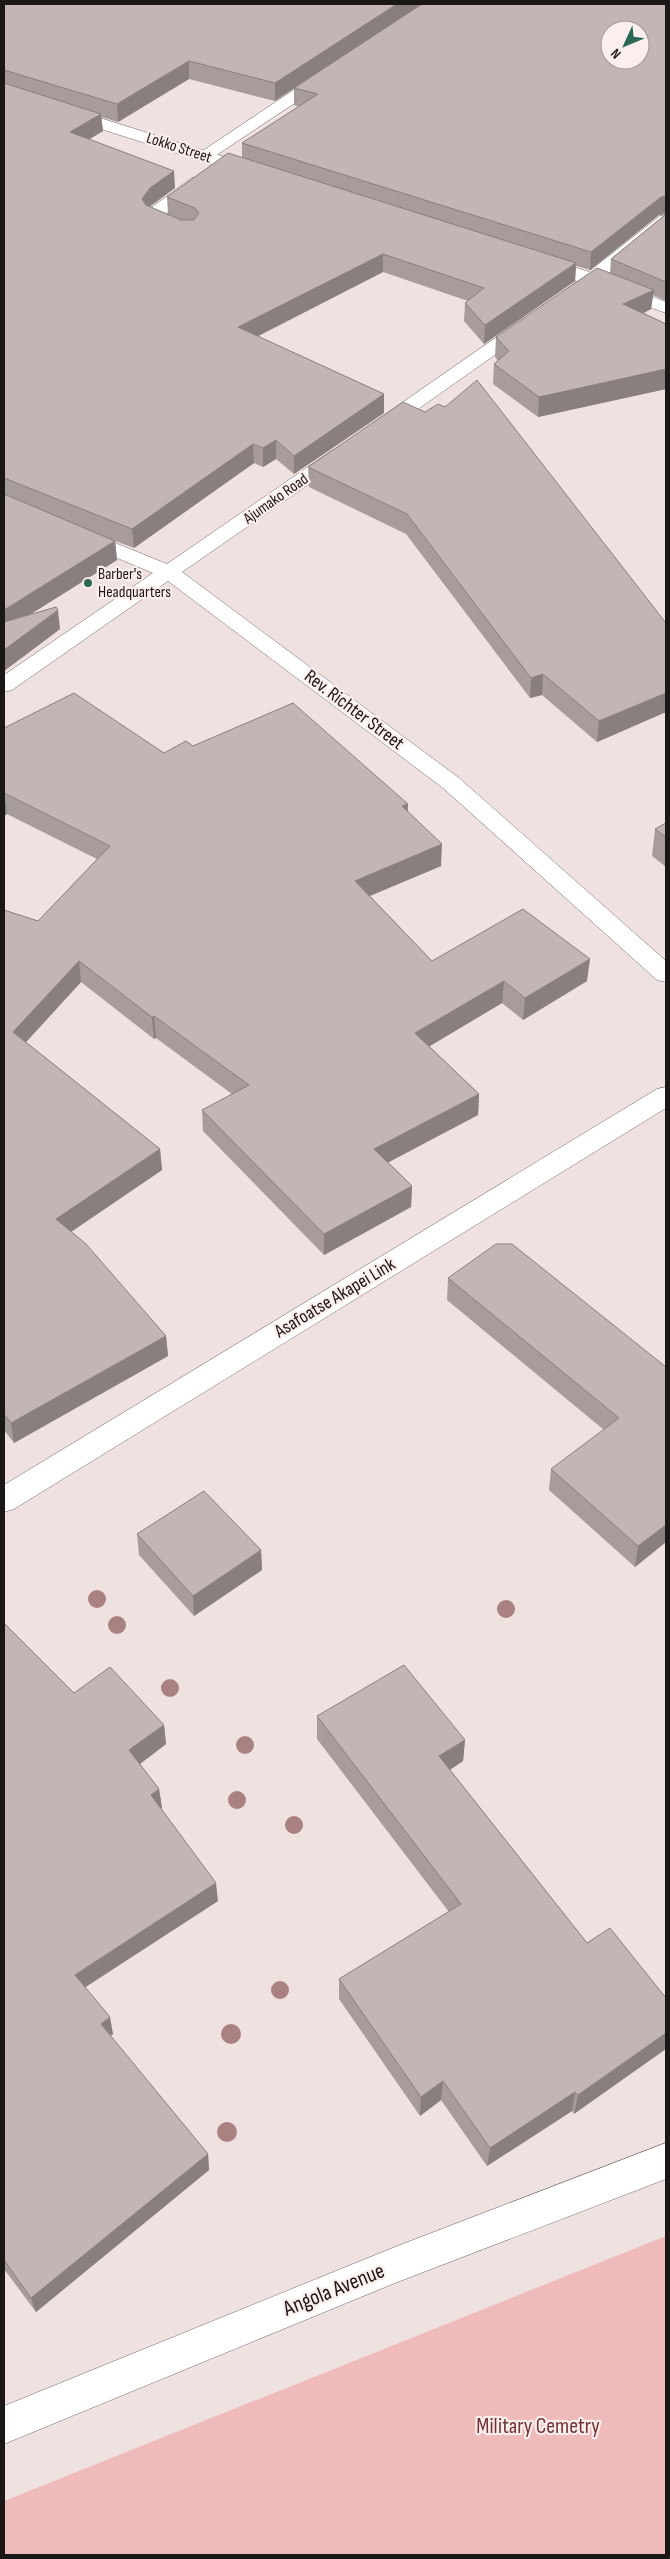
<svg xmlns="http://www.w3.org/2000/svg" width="670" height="2559" viewBox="0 0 670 2559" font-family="'Sofia Sans Condensed',sans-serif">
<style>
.green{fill:#eebbba}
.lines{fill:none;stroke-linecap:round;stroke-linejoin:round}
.service-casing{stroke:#736767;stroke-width:1}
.minor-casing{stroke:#736767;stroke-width:1}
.secondary-casing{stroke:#736767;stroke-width:1}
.service{fill:#fff;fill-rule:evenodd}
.minor{fill:#fff;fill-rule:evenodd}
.secondary{fill:#fff;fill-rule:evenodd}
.tree{fill:#aa8181}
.wall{fill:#a89c9b;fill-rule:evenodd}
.shaded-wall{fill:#887f7e}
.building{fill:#c3b5b4;stroke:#887f7e;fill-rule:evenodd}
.poi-dot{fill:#2a6855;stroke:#fceeed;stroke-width:2}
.labels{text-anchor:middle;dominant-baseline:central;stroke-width:4.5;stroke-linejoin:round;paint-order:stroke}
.far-street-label{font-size:16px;fill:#1b1716;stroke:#fceeed}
.far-poi-label{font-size:16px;fill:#1b1716;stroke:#fceeed;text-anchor:start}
.street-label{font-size:19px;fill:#1b1716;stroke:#fceeed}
.near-street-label{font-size:22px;fill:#1b1716;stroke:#fceeed}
.near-park-label{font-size:22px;fill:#723233;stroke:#fceeed}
</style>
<rect width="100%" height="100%" fill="#efe1e0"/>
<path class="green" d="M666,2236V2555H4V2501Z"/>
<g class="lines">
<g class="service-casing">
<path id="service" d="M198,177L204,178L206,182L204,186L164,215L185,224L188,228L185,232H173L148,221L145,217L152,207L192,178Z"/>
</g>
<g class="minor-casing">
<path id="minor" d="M325,71L331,73L333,76L331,79L209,160L203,161L195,156L319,73Z
M666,215V228L579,297H567L564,293L567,289L660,216Z
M527,319L533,320L536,324L533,328L387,431H373L370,427L373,423L521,320Z
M338,449L345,451L348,455L345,459L182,572L459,778L666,961V982L657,980L443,788L168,581L12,690L4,692V675L153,573L74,540L71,536L74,532H88L167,564L331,451Z
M666,1087V1108L14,1509L4,1512V1485L657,1089Z
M666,2143V2179L395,2283L4,2444V2406L395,2247Z"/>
</g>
<g class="secondary-casing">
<path id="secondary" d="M4,88L260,168L262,172L260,176H248L4,98Z
M541,257L599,275L666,302V313L535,266L532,262L535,258Z"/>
</g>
<use href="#service" class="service"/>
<use href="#minor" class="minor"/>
<use href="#secondary" class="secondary"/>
</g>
<g class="tree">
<circle cx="97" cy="1599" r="9"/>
<circle cx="506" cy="1609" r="9"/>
<circle cx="117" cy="1625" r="9"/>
<circle cx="170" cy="1688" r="9"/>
<circle cx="245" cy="1745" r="9"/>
<circle cx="237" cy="1800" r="9"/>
<circle cx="294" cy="1825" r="9"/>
<circle cx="280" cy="1990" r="9"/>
<circle cx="231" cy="2034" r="10"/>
<circle cx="227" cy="2132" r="10"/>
</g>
<path class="wall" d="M4,4H666V214L659,215L590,270L576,266L575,281L484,344L464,321L465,303L468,301L383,272L257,336L384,394V413L294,474L276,459L263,467L254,463L134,548L115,541L117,560L30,614L60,629L4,671ZM189,79L275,101L294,88V105L299,107L242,143V158L167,197L168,214L150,207L175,188L89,139L103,131L101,117L118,122Z
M666,214V301L653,295L651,309L644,313L666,324V389L538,417L493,384L494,364L498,361L495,357L496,337L610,273L611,259Z
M308,467L666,623V712L597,742L542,695L530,698L406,534L309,487Z
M4,728L164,753L193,746L407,811L441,866L370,896L432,961L587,981L523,1020L502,1003L429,1046L479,1094L478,1115L388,1162L412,1186L411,1207L324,1255L203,1131L202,1110L232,1094L156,1038L154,1039L81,982L26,1042L160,1149L162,1170L71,1232L166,1336L168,1356L14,1443L4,1430V910L38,921L97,859L7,814L4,816Z
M666,823V867L652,856L655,829Z
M448,1278L666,1367V1542L635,1567L549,1490L551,1469L604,1430L447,1300Z
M137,1534L261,1550L262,1570L194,1616L139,1555Z
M4,1623L74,1693L164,1725L166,1744L140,1764L159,1789L162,1808H161L218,1901L85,1987L113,2034L110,2036L208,2154L209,2170L36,2312L4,2269Z
M317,1716L465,1740L463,1761L450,1770L587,1943L666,1998L574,2114L572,2111L487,2166L441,2100L420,2116L339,1999V1979L449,1912L317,1739Z"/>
<path class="shaded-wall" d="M397,4H422L275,101V83Z
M189,61V79L118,122L117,104Z
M101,114L103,131L72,150L70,132Z
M174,171L175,188L151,205L143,217L142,199L150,188Z
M666,196V213L659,215L590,270L591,252L661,197Z
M383,254V272L239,346L238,327Z
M576,263L575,281L484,344L485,325Z
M654,290L651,309L621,324L623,304Z
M666,369V389L538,417L539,397Z
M384,394V413L294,474V456Z
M276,440V459L263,467V448Z
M253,444L254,463L134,548L132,529Z
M115,541L117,560L4,631V610Z
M58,610L60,629L4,671V650Z
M543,674L542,695L530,698L531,678Z
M666,693V712L597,742L599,721Z
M4,793L7,814L4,816Z
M408,804L407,825L402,806Z
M442,844L441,866L355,902V881Z
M590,959L587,981L523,1020L525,998Z
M79,961L81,982L16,1053L13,1032Z
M504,981L502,1003L415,1055V1033Z
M154,1016L156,1038L154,1039L152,1017Z
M479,1094L478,1115L374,1170V1149Z
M160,1149L162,1170L59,1240L56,1219Z
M412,1186L411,1207L324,1255V1234Z
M166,1336L168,1356L14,1443L11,1423Z
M666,1525V1542L635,1567L638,1546Z
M261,1550L262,1570L194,1616L193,1596Z
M164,1725L166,1744L132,1770L129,1750Z
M465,1740L463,1761L437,1778L439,1756Z
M159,1789L162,1808L153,1814L151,1795Z
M216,1883L218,1901L78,1992L75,1975Z
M110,2017L113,2034L104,2041L101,2024Z
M666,2033V2049L574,2114L578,2095Z
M443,2081L441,2100L420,2116L421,2097Z
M575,2092L572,2111L487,2166L490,2148Z
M208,2154L209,2170L36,2312L31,2298Z"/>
<path class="building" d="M4,4H397L275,83L189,61L117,104L4,70Z
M422,4H666V196L661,197L591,252L242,143L318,94L294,88ZM610,30H640V60H610Z
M4,83L101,114L70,132L174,171L150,188L142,199L146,205L181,220H194L199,213L195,208L167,197L228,153L576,263L485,325L465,303L484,288L383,254L238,327L384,394L294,456L276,440L263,448L253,444L132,529L4,478Z
M666,214V282L611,259Z
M597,268L654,290L623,304L666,324V369L539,397L494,364L509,351L496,337Z
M477,380L666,623V693L599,721L543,674L531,678L407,514L308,467L403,402L425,412L438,404L445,407Z
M4,494L115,541L4,610Z
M56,607L58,610L4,650V622Z
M74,693L164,753L186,741L193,746L293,703L408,804L402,806L442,844L355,881L432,961L523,909L590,959L525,998L504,981L415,1033L479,1094L374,1149L412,1186L324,1234L202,1110L249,1085L154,1016L152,1017L79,961L13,1032L160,1149L56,1219L86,1244L166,1336L11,1423L4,1414V910L38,921L110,846L4,793V728Z
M666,823V837L655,829Z
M496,1244H512L666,1367V1525L638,1546L551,1469L619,1418L448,1278Z
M204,1491L261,1550L193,1596L137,1534Z
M4,1623L74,1693L110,1667L164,1725L129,1750L159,1789L151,1795L216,1883L75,1975L110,2017L101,2024L208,2154L31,2298L4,2260V1709L5,1708L4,1707Z
M404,1665L465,1740L439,1756L587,1943L610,1928L666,1998V2033L578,2095L575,2092L490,2148L443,2081L421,2097L339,1979L461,1904L317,1716Z"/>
<circle class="poi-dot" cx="88" cy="583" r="5"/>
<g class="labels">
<g class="far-street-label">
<text transform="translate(179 148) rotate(18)">Lokko Street</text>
<text transform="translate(276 499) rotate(-35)">Ajumako Road</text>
</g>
<g class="far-poi-label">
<text x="98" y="574">Barber's<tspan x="98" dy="18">Headquarters</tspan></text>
</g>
<g class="street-label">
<text transform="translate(354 710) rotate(37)">Rev. Richter Street</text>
<text transform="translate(335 1298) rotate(-31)">Asafoatse Akapei Link</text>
</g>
<g class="near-street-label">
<text transform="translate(334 2290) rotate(-22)">Angola Avenue</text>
</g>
<g class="near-park-label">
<text x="538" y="2426">Military Cemetry</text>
</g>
</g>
<rect width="670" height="2559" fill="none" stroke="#1b1716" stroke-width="10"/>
<g transform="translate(625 45) rotate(226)"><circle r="24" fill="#fceeed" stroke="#a29897"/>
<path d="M0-4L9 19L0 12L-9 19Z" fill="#2a6855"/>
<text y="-8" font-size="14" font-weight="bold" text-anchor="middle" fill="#1b1716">N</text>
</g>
</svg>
